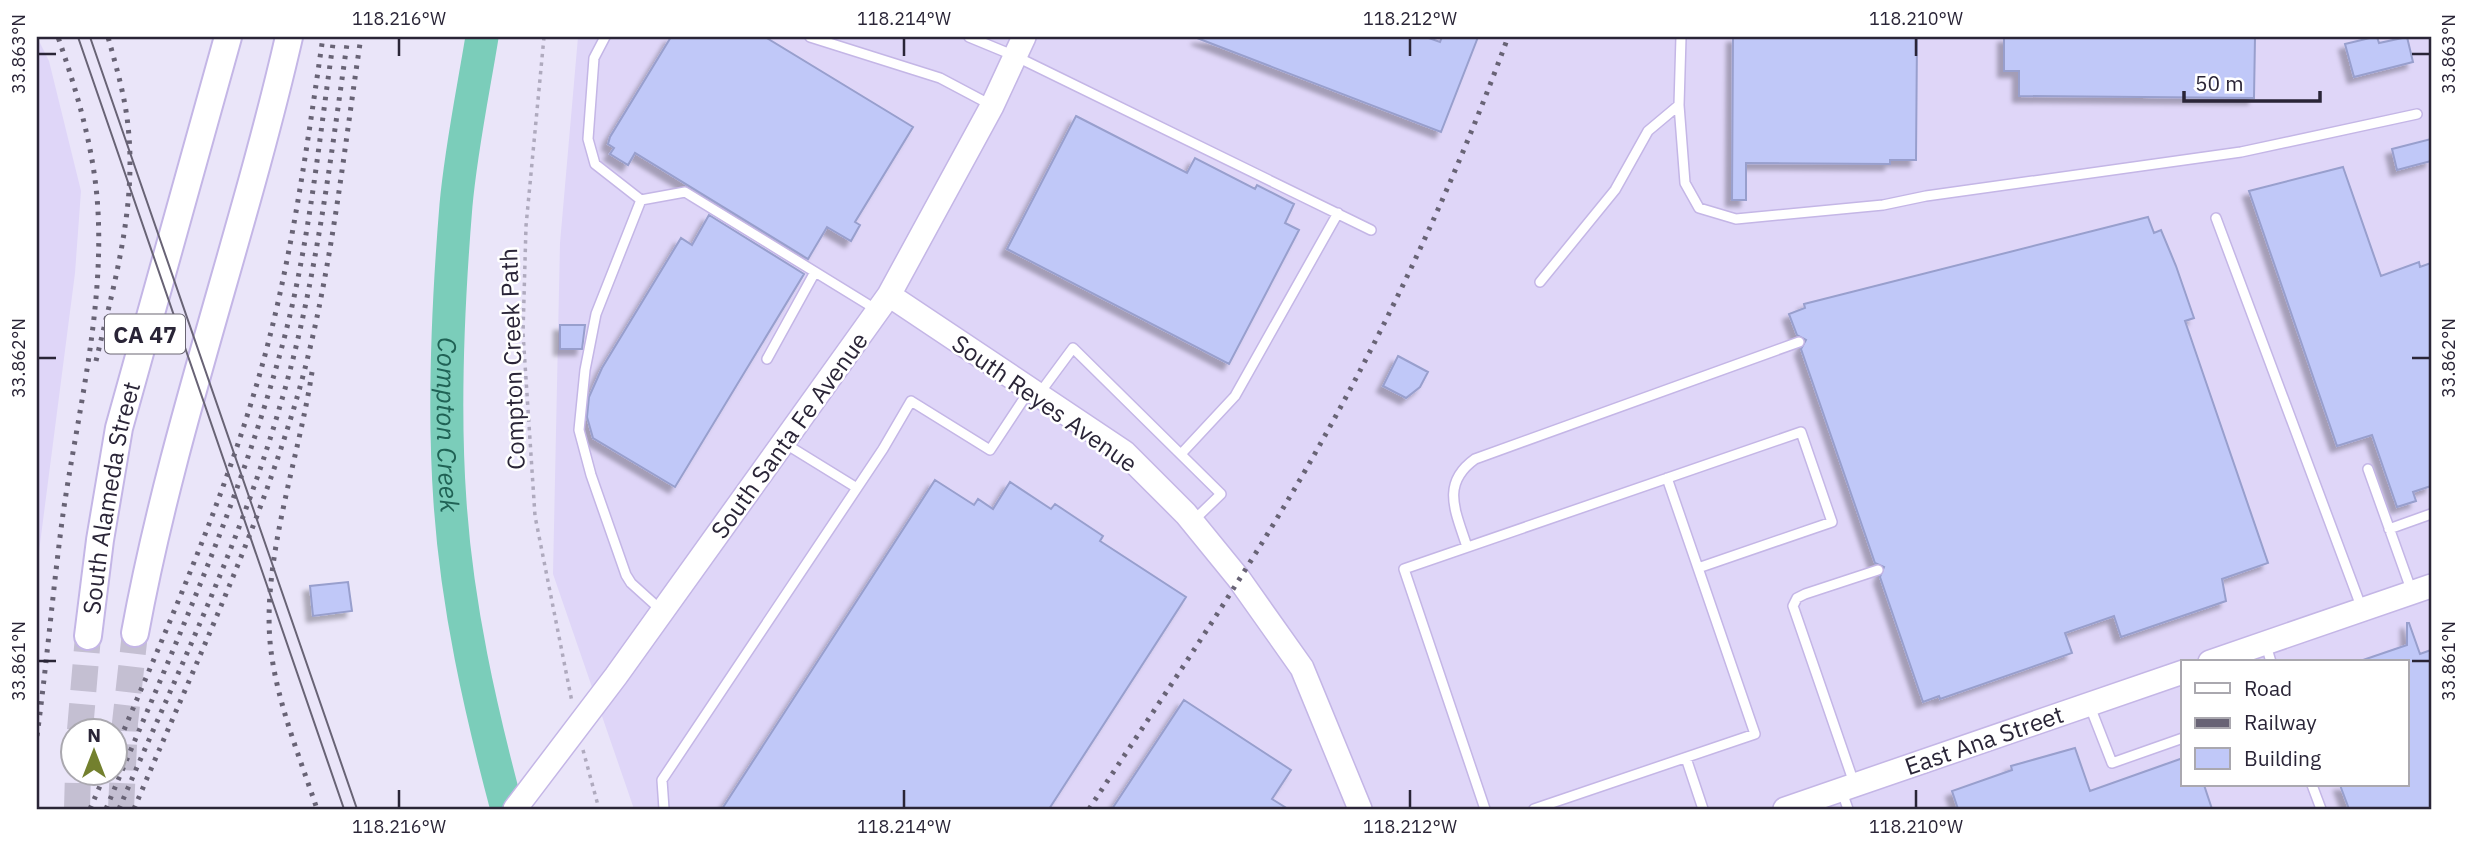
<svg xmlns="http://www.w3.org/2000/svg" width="2468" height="846" viewBox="0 0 2468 846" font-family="'IBM Plex Sans',sans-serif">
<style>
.built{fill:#dfd6f8;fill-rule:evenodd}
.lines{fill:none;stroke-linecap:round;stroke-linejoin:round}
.river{stroke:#7bcdba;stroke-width:33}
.building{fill:#c0c8f8;stroke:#989fcd;stroke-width:2;filter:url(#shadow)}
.primary-tunnel{stroke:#c4bfd2;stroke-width:26;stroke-dasharray:26 13;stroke-linecap:butt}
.lane-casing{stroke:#c4b6e6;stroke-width:12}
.secondary-casing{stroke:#c4b6e6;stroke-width:26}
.primary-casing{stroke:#c4b6e6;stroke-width:30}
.path{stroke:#afaabe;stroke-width:3.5;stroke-dasharray:3.5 5;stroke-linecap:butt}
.lane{stroke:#fff;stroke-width:9}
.secondary{stroke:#fff;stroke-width:23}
.primary{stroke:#fff;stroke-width:26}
.tram{stroke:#686375;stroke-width:2}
.rail{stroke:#686375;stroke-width:5;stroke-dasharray:3.5 7;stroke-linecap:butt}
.ticks{fill:none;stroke:#2a2537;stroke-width:2.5}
.labels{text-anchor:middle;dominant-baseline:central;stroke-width:5;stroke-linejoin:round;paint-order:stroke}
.shield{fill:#fff;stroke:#6a6673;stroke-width:2}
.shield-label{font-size:23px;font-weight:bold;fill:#2a2537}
.street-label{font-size:24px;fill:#2a2537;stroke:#fff}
.water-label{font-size:26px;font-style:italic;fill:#206255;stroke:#fff}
.neatline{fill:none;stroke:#2a2537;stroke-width:2.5}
.ticks-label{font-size:18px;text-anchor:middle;fill:#2a2537}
</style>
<defs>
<filter id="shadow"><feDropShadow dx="-6" dy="6" stdDeviation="2" flood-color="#0004"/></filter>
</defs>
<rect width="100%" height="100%" fill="#eae5f9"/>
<path class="built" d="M37,37L49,61L81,191L75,273L37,567Z
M578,37H2431V809H634L553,574L560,243ZM2183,662H2407V785H2183Z"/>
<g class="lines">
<path class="river" id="s1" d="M482,37C473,92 461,149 456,205C448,302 443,404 450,502C457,606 480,708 507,809"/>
</g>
<path class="building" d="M671,37H765L913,127L855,222L860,225L851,241L827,227L808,259L635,153L628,165L610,154L614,148L608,144L610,137Z
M1426,37L1440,42L1442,37H1478L1441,132L1197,38Z
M1733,37H1917L1916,160H1890V164L1746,163V200H1732Z
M2004,37H2255L2254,98L2019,96V71H2004Z
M2374,37H2377L2379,43L2407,37L2413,62L2354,77L2345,44Z
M1076,116L1187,173L1195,158L1255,189L1257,185L1294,204L1285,223L1299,230L1229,364L1007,249Z
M2431,139V161L2397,170L2392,149Z
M2343,167L2381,276L2419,262L2420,267L2431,263V486L2413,492L2416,501L2397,507L2372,435L2337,446L2249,191Z
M709,215L804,274L675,487L593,438L587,417L589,397L602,368L681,238L692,245Z
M2148,217L2154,233L2161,230L2176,266L2194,318L2185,321L2268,563L2222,579L2226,601L2121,637L2114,616L2065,633L2072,653L1940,699L1939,696L1923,702L1880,577L1884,567L1875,563L1801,349L1806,340L1797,335L1789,314L1805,308L1804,304Z
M560,325H585L582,349H560Z
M1398,356L1428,372L1420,387L1406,398L1383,386Z
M935,480L974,505L978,499L993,509L1010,482L1051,509L1055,504L1103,536L1100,541L1186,597L1049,809H722Z
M348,582L352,611L313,616L310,586Z
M2407,623H2409L2420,654L2431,650V809H2349L2340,785H2407V662H2363V660L2407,645Z
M1184,700L1291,770L1272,799L1288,809H1112Z
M2075,748L2090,791L2183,758V785H2204L2212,809H1958L1952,791L2012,770L2011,766Z"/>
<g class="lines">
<path class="primary-tunnel" d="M80,730L88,636
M77,809L78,772
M121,809L125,723L135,633"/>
<g class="lane-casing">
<path id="lane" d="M605,37L594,58L588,139L595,164L641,200
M810,37L940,78L991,105
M969,37L1015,56L1371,230
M1681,37L1679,105L1685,183L1699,208L1736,219L1883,205L1926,196L2241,152L2417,114
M2216,218L2362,609
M1540,282L1615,190L1648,131L1679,105
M767,359L815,272
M1039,394L1073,348L1221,494L1192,522
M784,443L857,488
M1181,454L1235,396L1338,213
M2368,469L2412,592
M2389,529L2431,514
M1467,547C1456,512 1440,484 1475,459L1799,342
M662,611L631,583L626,575L591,475L579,430L585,370L596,314L641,200L685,192L877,310
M2266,645L2271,662
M2089,704L2112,763L2183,738
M1686,758L1703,809
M1854,783L1793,606L1797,598L1805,594L1878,570
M2312,785L2321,809
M1842,792L1848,809
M664,809L662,780L883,449L911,401L990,450L1029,391
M1485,809L1404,569L1801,432L1832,522L1698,568L1667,478
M1534,809L1755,734L1698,568"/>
</g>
<g class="secondary-casing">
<path id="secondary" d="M889,295L1124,452L1186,514L1239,579L1302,668L1360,809
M2210,662L2431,586
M515,809L616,676L889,295L992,106L1024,37
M1785,809L2183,672"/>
</g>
<g class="primary-casing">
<g id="primary">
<path d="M135,633C172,431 243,237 289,37"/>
<path id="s2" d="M88,636L100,540L119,428L228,37"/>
</g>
</g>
<path class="path" d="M544,37L526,226L523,333L535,516L572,702
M583,750L599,809"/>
<use href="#lane" class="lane"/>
<use href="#secondary" class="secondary"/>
<use href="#primary" class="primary"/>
<path class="tram" d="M78,37L344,809
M90,37L357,809"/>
<path class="rail" d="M96,361C114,284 137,206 128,126C125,96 116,66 108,37
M312,372C299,459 260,564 271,651C278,705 300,758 317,809
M37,736C47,662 53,588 63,514C78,410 106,303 97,197C92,142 76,89 58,37
M116,749C164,634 216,519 252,400C289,281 305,159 323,37
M90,809L106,772
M106,809C170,655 241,502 284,339C310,240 319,138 334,37
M119,809C175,677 240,545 280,406C316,286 330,161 348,37
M134,809C189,678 251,548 293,411C330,290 342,162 361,37
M1089,809C1160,701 1233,594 1298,483C1380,342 1452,190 1508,37"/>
</g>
<path class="ticks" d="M399,38V56M904,38V56M1410,38V56M1916,38V56M38,54H56M2412,54H2430M38,358H56M2412,358H2430M38,661H56M2412,661H2430M399,790V808M904,790V808M1410,790V808M1916,790V808"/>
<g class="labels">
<rect class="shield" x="105" y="314.5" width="80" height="39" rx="5"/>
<g class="shield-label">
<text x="145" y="334">CA 47</text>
</g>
<g class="street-label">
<text transform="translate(512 359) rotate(-92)">Compton Creek Path</text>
<text transform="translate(1045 403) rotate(35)">South Reyes Avenue</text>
<text transform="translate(789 435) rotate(-54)">South Santa Fe Avenue</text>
<text stroke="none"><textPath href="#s2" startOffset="140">South Alameda Street</textPath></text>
<text transform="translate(1984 740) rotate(-19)">East Ana Street</text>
</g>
<g class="water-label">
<text stroke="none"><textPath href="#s1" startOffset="390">Compton Creek</textPath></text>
</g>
</g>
<rect width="2468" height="846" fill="none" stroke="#ffffff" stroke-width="77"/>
<rect x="2181" y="660" width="228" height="126" fill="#ffffff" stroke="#aaa8af" stroke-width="2"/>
<rect x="2195" y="683" width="35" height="10" fill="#ffffff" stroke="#aaa8af" stroke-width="2"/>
<text x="2244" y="696" font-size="21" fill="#2a2537">Road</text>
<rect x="2195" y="718" width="35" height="10" fill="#686375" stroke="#aaa8af" stroke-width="2"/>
<text x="2244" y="730" font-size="21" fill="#2a2537">Railway</text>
<rect x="2195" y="748" width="35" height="21" fill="#c0c8f8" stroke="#aaa8af" stroke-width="2"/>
<text x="2244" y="766" font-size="21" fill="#2a2537">Building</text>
<g transform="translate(94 752)"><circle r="33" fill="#ffffff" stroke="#aaa8af" stroke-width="2"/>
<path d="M0-5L12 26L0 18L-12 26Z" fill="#73802e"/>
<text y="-10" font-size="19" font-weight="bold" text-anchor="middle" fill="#2a2537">N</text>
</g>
<path d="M2184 91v10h136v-10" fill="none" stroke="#2a2537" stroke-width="3.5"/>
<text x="2195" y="91" font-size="21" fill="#2a2537" stroke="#ffffff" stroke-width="5" paint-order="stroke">50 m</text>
<rect x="38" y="38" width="2392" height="770" class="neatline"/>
<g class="ticks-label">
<text x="399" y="25">118.216°W</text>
<text x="904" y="25">118.214°W</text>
<text x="1410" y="25">118.212°W</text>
<text x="1916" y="25">118.210°W</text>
<text transform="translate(19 54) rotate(-90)" y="6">33.863°N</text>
<text transform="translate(2449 54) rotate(-90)" y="6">33.863°N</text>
<text transform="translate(19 358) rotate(-90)" y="6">33.862°N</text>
<text transform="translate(2449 358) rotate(-90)" y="6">33.862°N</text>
<text transform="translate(19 661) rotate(-90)" y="6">33.861°N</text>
<text transform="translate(2449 661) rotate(-90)" y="6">33.861°N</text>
<text x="399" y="833">118.216°W</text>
<text x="904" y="833">118.214°W</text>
<text x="1410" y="833">118.212°W</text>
<text x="1916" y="833">118.210°W</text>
</g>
</svg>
